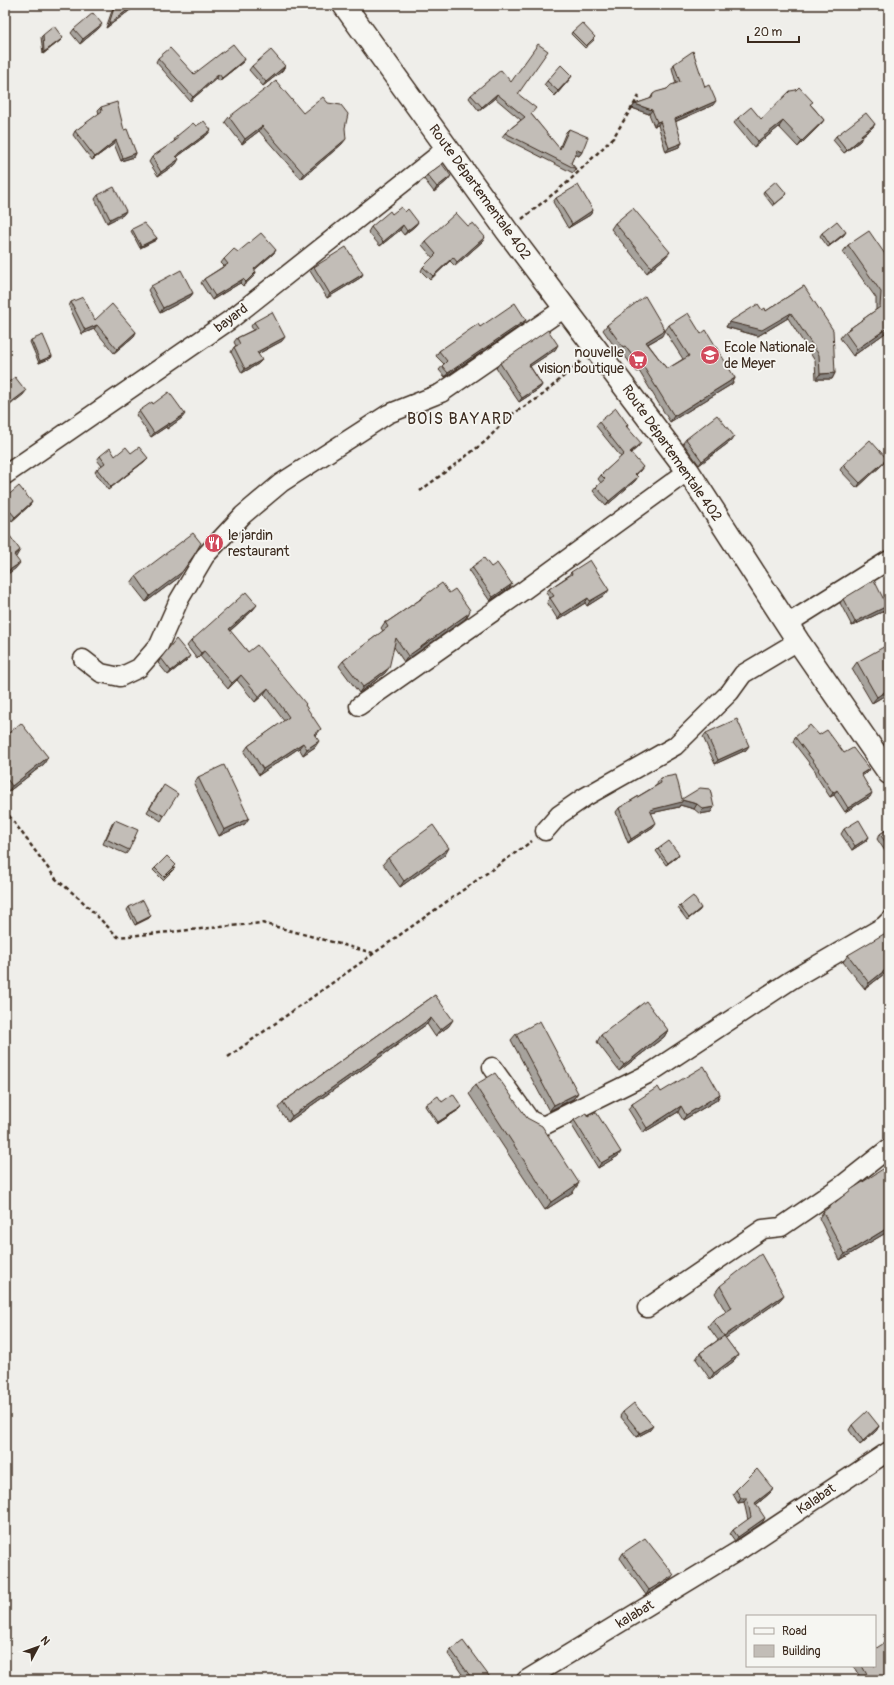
<svg xmlns="http://www.w3.org/2000/svg" width="894" height="1685" viewBox="0 0 894 1685" font-family="Pangolin,sans-serif">
<style>
.lines{fill:none;stroke-linecap:round;stroke-linejoin:round}
.minor-casing{stroke:#3b2a1e;stroke-width:21}
.secondary-casing{stroke:#3b2a1e;stroke-width:25}
.path{stroke:#3b2a1e;stroke-width:2.5;stroke-dasharray:4 3;stroke-linecap:butt}
.minor{stroke:#f6f6f2;stroke-width:18}
.secondary{stroke:#f6f6f2;stroke-width:22}
.wall{fill:#a7a39d;stroke:#3b2a1e}
.shaded-wall{fill:#888480;stroke:#3b2a1e}
.building{fill:#c2bdb7;stroke:#3b2a1e}
.labels{text-anchor:middle;dominant-baseline:central;stroke-width:3.5;stroke-linejoin:round;paint-order:stroke}
.street-label{font-size:14px;fill:#3b2a1e;stroke:#f6f6f2}
.poi-label{font-size:14px;fill:#3b2a1e;stroke:#f6f6f2;text-anchor:start}
.quarter-label{font-size:16px;letter-spacing:1px;fill:#3b2a1e;stroke:#f6f6f2}
</style>
<rect width="100%" height="100%" fill="#efeeea"/>
<filter id="ink" filterUnits="userSpaceOnUse"><feTurbulence type="fractalNoise" baseFrequency=".025" numOctaves="2"/><feDisplacementMap in="SourceGraphic" scale="8" xChannelSelector="R" yChannelSelector="G"/><feConvolveMatrix kernelMatrix="1 2 1 2 8 2 1 2 1" color-interpolation-filters="sRGB"/></filter>
<g filter="url(#ink)">
<g class="lines">
<g class="minor-casing">
<path id="minor" d="M5,475L230,320L437,156L445,146
M787,624L889,560
M83,659L101,673L120,677L139,668L159,645L179,600L205,556L243,515L281,483L388,414L441,393L566,307
M359,706L523,591L688,471
M545,831L559,815L585,797L675,746L730,692L743,674L798,641
M492,1067L530,1120L543,1126L650,1073L791,980L884,926L889,921
M647,1308L763,1229L781,1227L841,1186L889,1148
M526,1680L743,1548L889,1451"/>
</g>
<g class="secondary-casing">
<path id="secondary" d="M344,5L507,231L688,471L798,641L889,773"/>
</g>
<path class="path" d="M522,219L568,182L613,138L639,96
M420,491L486,441L509,416L540,397L581,361
M5,810L56,879L80,899L118,937L262,923L373,953
M228,1057L532,841"/>
<use href="#minor" class="minor"/>
<use href="#secondary" class="secondary"/>
</g>
<path class="wall" d="M5,5H11L8,8Z
M114,5H137L106,28Z
M99,28L80,44L71,33L74,29Z
M572,32L594,40L585,48L571,34Z
M43,35L63,38L61,40L43,54L41,37Z
M158,58L194,74L245,59L243,62L219,81L217,78L190,101L156,62Z
M674,64L705,87L713,105L675,122L682,143L679,147L666,152L658,125L654,126L649,114L632,108L635,104L650,99L653,94L667,89L676,83L672,68Z
M252,66H285L282,71L263,86L249,70Z
M569,80L555,96L544,85L547,81Z
M518,94L531,114L559,149L566,132L569,129L582,152L579,156L575,154L571,163L576,169L573,173L502,137L505,133L521,120L495,98L479,111L469,98L471,95Z
M811,105L824,120L820,125L798,147L779,127L754,147L734,123L738,118L761,119Z
M101,107L124,130L136,153L134,157L121,161L114,144L92,160L73,135L75,131L99,114L98,110Z
M303,113L342,144L301,179L259,131L242,144L225,122L229,117Z
M875,124L872,128L862,136L860,141L844,153L833,140L836,136Z
M196,126L208,134L177,157L176,164L158,176L149,162L152,157L175,141L174,140L177,136Z
M427,175L448,180L434,192L424,179Z
M764,191L787,194L785,196L773,206L763,193Z
M98,195L126,211L123,215L107,223L95,199Z
M556,198L593,210L590,215L568,228L553,202Z
M392,214L418,222L415,226L404,235L400,230L380,246L368,232L371,227Z
M615,223L665,258L647,273L611,229Z
M468,226L483,241L455,266L450,261L430,280L421,271L423,267L433,258L422,245L425,241Z
M132,229L157,238L156,240L140,248L131,231Z
M822,233L844,235L828,247L820,236Z
M848,245L889,260V330L888,331L853,356L840,338L845,332L876,310V298L843,252Z
M276,250L273,254L254,270L256,272L254,276L243,286L240,283L212,300L201,283L204,279L224,266L221,263L224,259L238,252Z
M314,267L363,274L360,278L327,298L310,271Z
M151,286L193,293L190,297L160,313L148,290Z
M804,286L835,373L832,379H816L815,361L788,318L758,336L726,327L729,322L762,310L766,311Z
M71,302L95,320L136,332L134,336L114,353L94,329L82,334L69,306Z
M526,320L523,324L445,377L439,370L444,364L436,356L439,351L480,327Z
M254,322L282,341L258,354V364L242,373L231,352L234,347L236,346L234,342L237,338L253,330L251,326Z
M607,325L662,336L648,344L667,369L683,359L665,331L669,325L701,334L735,378L732,384L670,422L639,371L637,372L621,351L619,353L603,330Z
M31,340L52,356L51,358L39,363L30,342Z
M555,350L530,366L542,385L539,389L519,402L496,368L500,363Z
M139,411L182,418L167,429L166,427L151,437L136,415Z
M599,422L628,425L627,427L638,447L631,453L640,471L636,475L635,481L606,506L593,491L596,487L601,483L598,479L601,475L621,457L596,426Z
M686,439L731,441L699,465L683,443Z
M100,456H115L145,461L108,490L95,472L97,469L102,466L97,460Z
M887,459L884,463L857,488L840,470L843,465Z
M5,498L32,502L29,506L12,521L5,513Z
M472,567H491L509,588L490,601L469,571Z
M571,572L606,594L587,606L585,603L558,620L547,602L550,598L546,593L549,589L568,576Z
M136,576L178,578L146,602L131,583Z
M449,593L469,613L465,619L404,662L394,647L385,673L359,693L339,666L343,661L383,631L381,628L385,622H387L418,601L421,598Z
M843,599L884,611L852,626L840,603Z
M253,610L230,631L248,652L305,705L317,734L315,736V747L303,755L299,748L259,775L244,752L248,746L284,721L264,694L255,702L237,680L228,689L200,656L197,659L187,646L191,641Z
M161,658L187,660L168,675L158,663Z
M857,662L889,693L872,703L852,669Z
M706,733L746,750L715,764L703,737Z
M819,735L844,753L869,769L866,773L862,776L870,797L845,812L834,795L830,797L815,774L816,772L793,742L795,737Z
M5,736L44,764L8,792L5,788Z
M198,777L245,824L219,836L194,784Z
M660,778L682,799L714,807L711,812L700,814L694,809L680,805L679,807L651,813L653,827L628,843L616,812L619,808L657,785V783Z
M161,789L164,816L161,821L147,812Z
M115,820L129,850L126,854L103,844L112,824Z
M889,828V857L877,839L880,834Z
M844,829L869,837L866,841L852,850L841,834Z
M658,849L679,854L677,857L666,865L656,851Z
M445,855L400,887L383,864L388,858Z
M155,868H175L163,880L153,870Z
M680,906L700,910L687,920L678,908Z
M129,907L149,918L135,925L127,910Z
M848,955L889,970L865,989L843,962Z
M435,995L449,1026L435,1036L427,1024L288,1122L278,1108L283,1102Z
M668,1030L664,1037L619,1071L597,1042L601,1035Z
M516,1034L578,1093L573,1099L549,1111L511,1040Z
M475,1085L573,1192L545,1210L469,1094Z
M661,1092L720,1094L717,1100L683,1120L678,1112L643,1133L628,1109L632,1104Z
M442,1102L460,1109L437,1124L425,1106L426,1104Z
M588,1117L618,1156L598,1168L571,1124L574,1120Z
M823,1212L889,1231L840,1260L819,1218Z
M720,1286L784,1295L779,1301L725,1338L738,1355L734,1361L710,1379L696,1359L700,1353L718,1340L708,1326L713,1320L726,1312L715,1293Z
M623,1412L650,1430L637,1437L620,1416Z
M852,1425L879,1426L876,1431L860,1445L849,1430Z
M773,1489L770,1493L756,1505L762,1523L735,1541L730,1534L733,1530L748,1520L744,1502L738,1503L733,1494L736,1490Z
M623,1553L671,1579L646,1595L620,1558Z
M451,1650L492,1680H466L448,1654Z
M853,1666H875L889,1680H862Z"/>
<path class="shaded-wall" d="M134,5H137L106,28L109,24Z
M102,24L99,28L80,44L83,39Z
M63,38L61,40L43,54L44,52Z
M245,59L243,62L219,81L222,78Z
M285,66L282,71L263,86L266,82Z
M219,74L217,78L190,101L193,97Z
M572,76L569,80L555,96L558,91Z
M497,94L495,98L479,111L482,107Z
M716,101L713,105L672,123L675,119Z
M635,104L652,110L649,114L632,108Z
M824,120L820,125L798,147L802,141Z
M660,121L658,125L654,126L657,122Z
M783,121L779,127L754,147L758,141Z
M875,124L872,128L858,139L861,135Z
M262,126L259,131L242,144L245,139Z
M211,130L208,134L173,160L176,156Z
M862,137L860,141L844,153L847,150Z
M346,139L342,144L301,179L304,174Z
M116,140L114,144L92,160L95,157Z
M682,143L679,147L666,152L669,148Z
M577,150L582,152L579,156L574,154Z
M136,153L134,157L121,161L123,158Z
M179,159L176,164L158,176L161,172Z
M451,176L448,180L434,192L437,187Z
M593,210L590,215L568,228L572,224Z
M126,211L123,215L107,223L110,219Z
M418,222L415,226L404,235L407,231Z
M403,225L400,230L380,246L383,242Z
M846,232L844,235L828,247L830,245Z
M485,237L483,241L455,266L457,262Z
M157,238L156,240L140,248L141,246Z
M276,250L273,254L251,273L254,269Z
M670,252L665,258L647,273L651,267Z
M453,257L450,261L430,280L433,276Z
M256,272L254,276L243,286L246,282Z
M363,274L360,278L327,298L330,294Z
M243,279L240,283L212,300L215,296Z
M193,293L190,297L160,313L163,308Z
M791,313L788,318L758,336L726,327L729,322Z
M526,320L523,324L445,377L448,373Z
M97,325L94,329L82,334L85,330Z
M889,327V330L888,331L853,356L857,349Z
M665,330L662,336L642,347L646,342Z
M136,332L134,336L114,353L117,349Z
M285,337L282,341L254,356L257,352Z
M558,345L555,350L526,369L529,365Z
M52,356L51,358L39,363L40,361Z
M262,360L258,364L242,373L245,369Z
M835,373L832,379H816L820,374Z
M735,378L732,384L670,422L674,416Z
M542,385L539,389L519,402L522,398Z
M26,391L23,395L5,409V407Z
M185,414L182,418L167,429L170,424Z
M169,423L166,427L151,437L154,433Z
M734,436L731,441L699,465L702,461Z
M641,443L638,447L627,456L630,452Z
M148,458L145,461L108,490L111,487Z
M887,459L884,463L857,488L860,483Z
M643,467L640,471L632,478L635,474Z
M638,477L635,481L606,506L609,501Z
M32,502L29,506L12,521L15,517Z
M20,550L16,557L9,561L14,555Z
M194,555L178,578L146,602L150,596Z
M20,563L15,569L5,576V573Z
M512,584L509,588L490,601L493,597Z
M609,590L606,594L587,606L590,601Z
M588,598L585,603L558,620L561,615Z
M257,605L253,610L225,635L229,629Z
M887,606L884,611L852,626L855,622Z
M469,613L465,619L404,662L408,656Z
M204,651L200,656L197,659L201,653Z
M190,656L187,660L168,675L171,671Z
M389,668L385,673L359,693L363,687Z
M241,675L237,680L228,689L232,683Z
M268,688L264,694L255,702L259,696Z
M889,689V693L872,703L877,697Z
M321,729L317,734L310,739L314,734Z
M319,741L315,747L303,755L307,749Z
M303,743L299,748L259,775L263,769Z
M749,746L746,750L715,764L718,760Z
M48,757L44,764L8,792L12,786Z
M869,769L866,773L858,778L861,774Z
M837,790L834,795L830,797L833,793Z
M872,793L870,797L845,812L848,808Z
M682,800L697,804L694,809L680,805L679,807L647,814L650,810Z
M714,807L711,812L700,814L703,809Z
M249,818L245,824L219,836L224,830Z
M656,823L653,827L628,843L631,839Z
M869,837L866,841L852,850L855,846Z
M449,848L445,855L400,887L404,881Z
M679,854L677,857L666,865L668,863Z
M701,908L700,910L687,920L689,918Z
M151,916L149,918L135,925L137,923Z
M889,967V970L865,989L869,983Z
M431,1018L427,1024L288,1122L292,1116Z
M453,1020L449,1026L435,1036L440,1030Z
M668,1030L664,1037L619,1071L624,1065Z
M578,1093L573,1099L549,1111L554,1105Z
M720,1094L717,1100L683,1120L686,1115Z
M681,1106L678,1112L643,1133L647,1128Z
M462,1107L460,1109L437,1124L438,1122Z
M621,1152L618,1156L598,1168L601,1163Z
M579,1183L573,1192L545,1210L551,1202Z
M889,1227V1231L840,1260L845,1254Z
M784,1295L779,1301L720,1342L724,1336Z
M738,1355L734,1361L710,1379L714,1373Z
M653,1426L650,1430L637,1437L640,1433Z
M879,1426L876,1431L860,1445L863,1441Z
M773,1489L770,1493L752,1508L755,1503Z
M741,1498H747L744,1502L738,1503Z
M765,1518L762,1523L735,1541L738,1537Z
M674,1575L671,1579L646,1595L649,1590Z"/>
<path class="building" d="M115,5H134L109,24Z
M93,13L102,24L83,39L74,29Z
M582,23L595,37L586,46L572,32Z
M54,26L63,38L44,52L43,35Z
M233,44L245,59L222,78L219,74L193,97L158,58L170,48L194,74Z
M538,44L548,51L518,94L536,108L531,114L560,149L569,129L588,137L582,152L577,150L571,163L576,169L505,133L525,117L497,94L482,107L471,95L501,70L511,82Z
M271,50L285,66L266,82L252,66Z
M693,51L705,87L709,85L716,101L675,119L682,143L669,148L660,121L657,122L652,110L635,104L652,98L653,94L656,92L667,89L671,85L680,82L674,64Z
M561,65L572,76L558,91L547,81Z
M276,81L303,113L323,97L328,103L341,105L348,114L345,128L346,139L304,174L262,126L245,139L229,117Z
M799,87L813,102L810,104L824,120L802,141L783,121L758,141L738,118L751,107L761,119L790,91L796,90Z
M117,102L124,130L127,129L136,153L123,158L116,140L95,157L75,131L102,111L101,107Z
M866,113L875,124L861,135L862,137L847,150L836,136Z
M204,121L211,130L176,156L179,159L161,172L152,157L179,138L177,136L193,123L196,126Z
M442,164L451,176L437,187L427,175Z
M776,181L787,194L775,204L764,191Z
M578,185L593,210L572,224L556,198Z
M114,187L126,211L110,219L98,195Z
M401,207L405,212L408,209L418,222L407,231L403,225L383,242L371,227L390,211L392,214Z
M633,208L670,252L651,267L615,223Z
M456,213L468,226L473,223L485,237L457,262L453,257L433,276L423,267L436,254L425,241Z
M837,221L846,232L830,245L822,233Z
M144,223L157,238L141,246L132,229Z
M869,231L889,260V327L857,349L845,332L880,307L881,292L848,245Z
M261,233L276,250L254,269L256,272L246,282L243,279L215,296L204,279L228,264L224,259L234,249L238,252Z
M346,247L363,274L330,294L314,267Z
M181,270L193,293L163,308L151,286Z
M804,286L833,330L835,373L820,374L819,355L791,313L762,330L729,322L758,304L762,310L765,308L766,311Z
M645,296L665,330L646,342L667,369L689,356L669,325L688,313L701,334L706,330L735,378L674,416L643,366L641,367L625,346L623,347L607,325Z
M83,297L95,320L112,304L136,332L117,349L97,325L85,330L71,302Z
M515,303L526,320L448,373L442,366L447,361L439,351L478,324L480,327Z
M272,312L285,337L257,352L262,360L245,369L234,347L240,344L237,338L258,328L254,322Z
M548,330L558,345L529,365L542,385L522,398L500,363Z
M43,335L52,356L40,361L31,340Z
M15,377L26,391L5,407V385Z
M169,392L185,414L170,424L169,423L154,433L139,411L152,402L153,404Z
M616,408L628,425L626,426L641,443L630,452L643,467L635,474L638,477L609,501L596,487L605,479L601,475L624,454L599,422Z
M717,415L734,436L702,461L686,439Z
M870,440L887,459L860,483L843,465Z
M126,447L131,453L139,447L148,458L111,487L97,469L105,463L100,456L110,448L115,456Z
M19,486L32,502L15,517L5,505V498Z
M5,529L20,550L14,555L20,563L5,573Z
M193,533L201,543L194,555L182,572L150,596L136,576Z
M484,558L491,567L497,563L512,584L493,597L472,567Z
M590,560L609,590L590,601L588,598L561,615L550,598L554,596L549,589L572,574L571,572Z
M874,580L887,606L855,622L843,599Z
M442,583L449,593L455,589L470,610L469,613L408,656L396,638L389,668L363,687L343,661L388,627L385,622H387L421,599V598Z
M246,592L257,605L229,629L248,652L257,645L306,704L305,705L321,729L314,734L319,741L307,749L303,743L263,769L248,746L289,717L268,688L259,696L241,675L232,683L204,651L201,653L191,641Z
M176,639L190,656L171,671L161,658Z
M889,644V689L877,697L857,662Z
M737,719L749,746L718,760L706,733Z
M21,723L48,757L12,786L5,776V736Z
M810,725L819,735L827,730L844,753L853,748L869,769L861,774L872,793L848,808L837,790L833,793L818,770L819,769L795,737Z
M224,765L249,818L224,830L198,777Z
M676,775L682,799L700,788L710,789L714,807L703,809L697,804L682,800V802L650,810L656,823L631,839L619,808L661,783L660,778Z
M164,785L178,794L164,816L150,808Z
M115,820L138,830L129,850L106,839Z
M859,820L869,837L855,846L844,829Z
M433,825L449,848L404,881L388,858Z
M889,828V848L880,834Z
M669,841L679,854L668,863L658,849Z
M167,856L176,865L164,877L155,868Z
M693,896L701,908L689,918L680,906Z
M143,900L151,916L137,923L129,907Z
M889,931V967L869,983L848,955Z
M435,995L453,1020L440,1030L431,1018L292,1116L283,1102Z
M646,1001L668,1030L624,1065L601,1035Z
M540,1021L578,1093L554,1105L516,1034Z
M704,1066L720,1094L686,1115L681,1106L647,1128L632,1104L658,1087L661,1092Z
M495,1073L527,1118L542,1126L579,1183L551,1202L475,1085Z
M453,1094L462,1107L438,1122L426,1104L438,1096L442,1102Z
M596,1112L621,1152L601,1163L574,1120L586,1113L588,1117Z
M889,1165V1227L845,1254L823,1212L852,1189Z
M761,1254L784,1295L724,1336L713,1320L732,1308L720,1286Z
M724,1336L738,1355L714,1373L700,1353Z
M634,1403L653,1426L640,1433L623,1412Z
M867,1411L879,1426L863,1441L852,1425Z
M757,1469L773,1489L755,1503L765,1518L738,1537L733,1530L751,1517L747,1498H741L736,1490Z
M645,1538L674,1575L649,1590L623,1553Z
M889,1640V1680H870L862,1666H875V1649Z
M463,1641L492,1680H473L451,1650Z"/>
</g>
<defs>
<g id="school-disc" transform="scale(1)"><circle r="9.5" fill="#d1495b" stroke="#f6f6f2"/><path d="M0-5L7-2L0 1L-7-2ZM-4 1L0 2.5L4 1V4Q0 6-4 4Z" fill="#fff"/></g>
<g id="supermarket-disc" transform="scale(1)"><circle r="9.5" fill="#d1495b" stroke="#f6f6f2"/><path d="M-6-5.5h2.5l.6 2H6L4.5 2H-2.5L-4.4-4H-6ZM-1.5 3.2a1.3 1.3 0 1 0 .1 0ZM3 3.2a1.3 1.3 0 1 0 .1 0Z" fill="#fff"/></g>
<g id="restaurant-disc" transform="scale(1)"><circle r="9.5" fill="#d1495b" stroke="#f6f6f2"/><path d="M-5-6h1v4h1v-4h1v4h1v-4h1v5L-1.5 .5V6h-2V.5L-5-1ZM5-6V6H3V1.5H1.5Q1.5-4 5-6Z" fill="#fff"/></g>
</defs>
<g fill-rule="evenodd">
<use href="#school-disc" x="710" y="355"/>
<use href="#supermarket-disc" x="638" y="360"/>
<use href="#restaurant-disc" x="214" y="543"/>
</g>
<g class="labels">
<g class="street-label">
<text transform="translate(480 192) rotate(54)">Route Départementale 402</text>
<text transform="translate(231 318) rotate(-37)">bayard</text>
<text transform="translate(672 453) rotate(55)">Route Départementale 402</text>
<text transform="translate(816 1499) rotate(-34)">Kalabat</text>
<text transform="translate(635 1614) rotate(-31)">kalabat</text>
</g>
<g class="poi-label">
<text x="724" y="347">Ecole Nationale<tspan x="724" dy="16">de Meyer</tspan></text>
<text x="624" y="352" text-anchor="end">nouvelle<tspan x="624" dy="16">vision boutique</tspan></text>
<text x="228" y="535">le jardin<tspan x="228" dy="16">restaurant</tspan></text>
</g>
<g class="quarter-label">
<text x="460" y="419">BOIS BAYARD</text>
</g>
</g>
<rect width="894" height="1685" fill="none" stroke="#f6f6f2" stroke-width="20"/>
<rect x="10" y="10" width="874" height="1665" fill="none" stroke="#3b2a1e" stroke-width="1.5" filter="url(#ink)"/>
<rect x="746" y="1615" width="130" height="52" fill="#f6f6f2" stroke="#aba49d"/>
<rect x="754" y="1628" width="20" height="6" fill="#f6f6f2" stroke="#aba49d"/>
<text x="782" y="1635" font-size="12" fill="#3b2a1e">Road</text>
<rect x="754" y="1645" width="20" height="12" fill="#c2bdb7" stroke="#aba49d"/>
<text x="782" y="1655" font-size="12" fill="#3b2a1e">Building</text>
<g transform="translate(38 1647) rotate(49)" stroke="#f6f6f2" stroke-width="3" paint-order="stroke">
<path d="M0-3L7 15L0 10L-7 15Z" fill="#3b2a1e"/>
<text y="-6" font-size="11" font-weight="bold" text-anchor="middle" fill="#3b2a1e">N</text>
</g>
<path d="M748 36v6h51v-6" fill="none" stroke="#3b2a1e" stroke-width="2"/>
<text x="754" y="36" font-size="12" fill="#3b2a1e" stroke="#f6f6f2" stroke-width="3" paint-order="stroke">20 m</text>
</svg>
